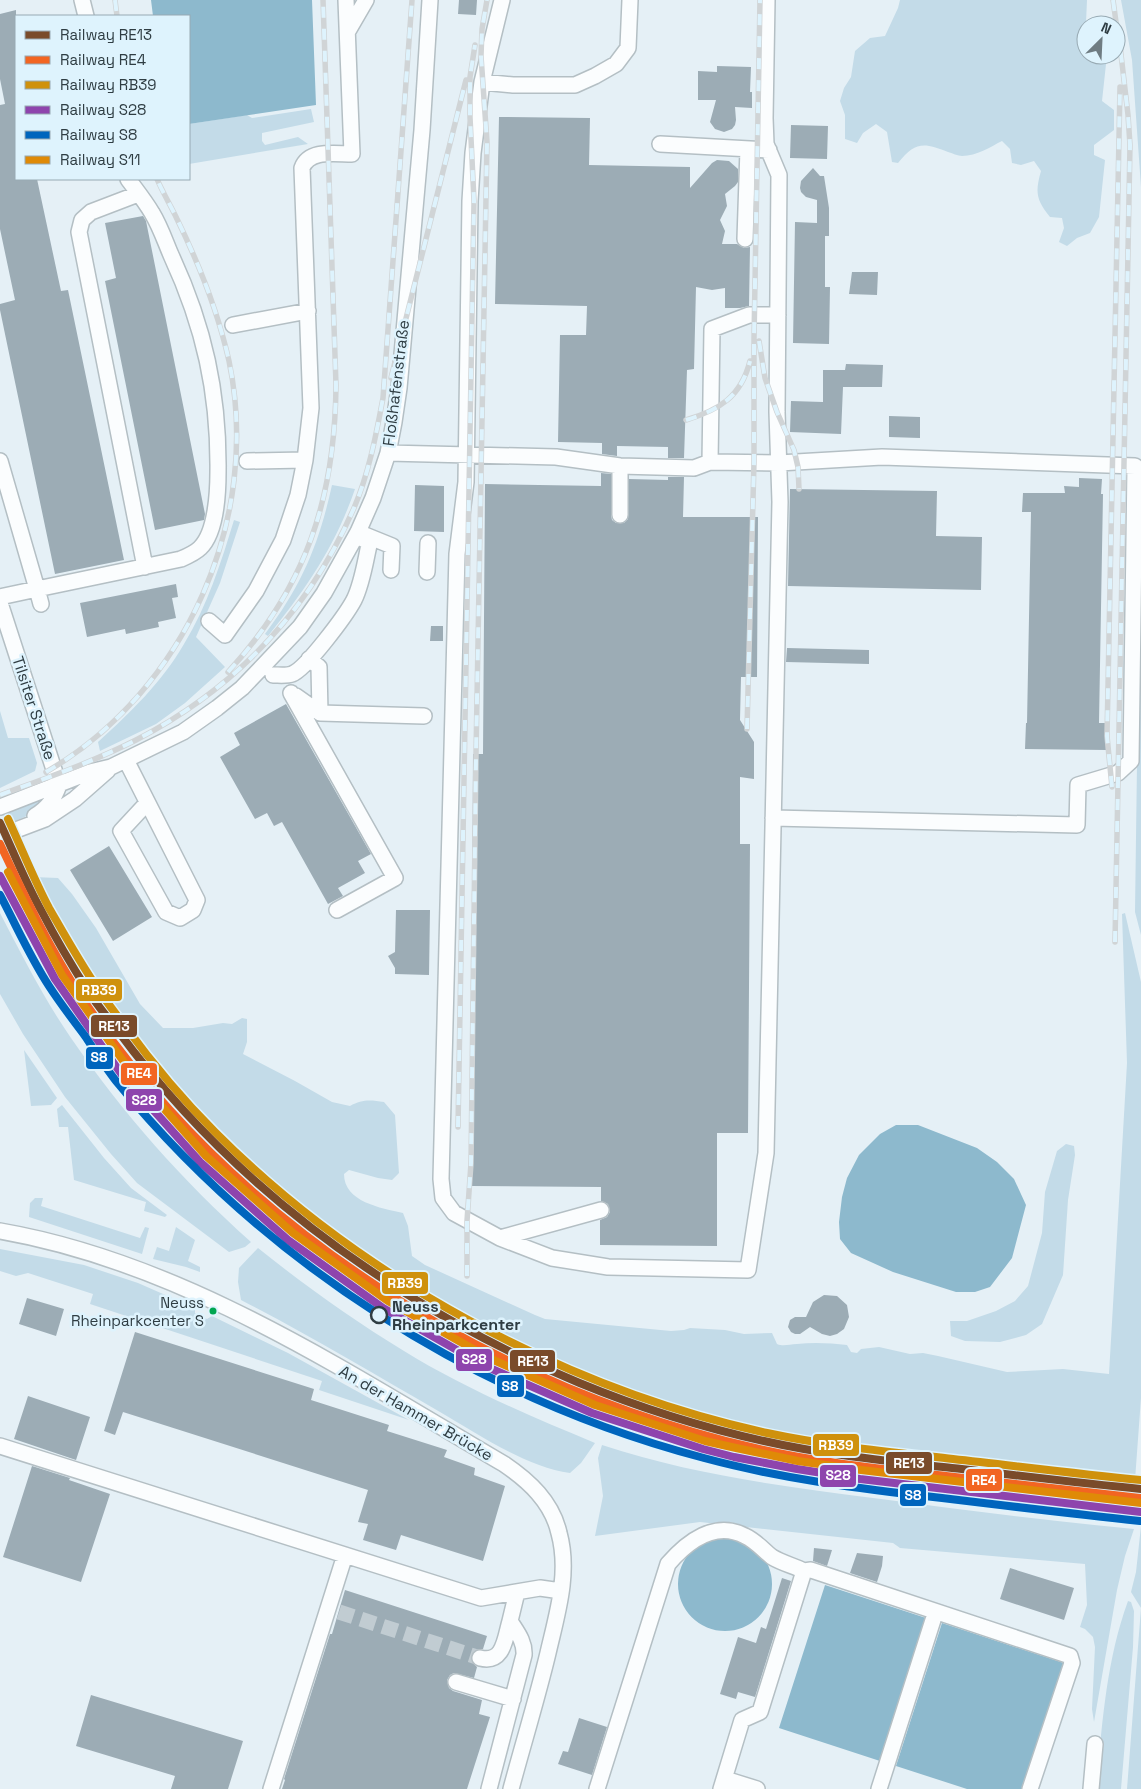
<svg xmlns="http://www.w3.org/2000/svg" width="1141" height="1789" viewBox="0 0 1141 1789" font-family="'Space Grotesk',sans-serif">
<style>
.green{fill:#c3dbe8}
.water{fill:#8db9cd}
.building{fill:#9cacb5}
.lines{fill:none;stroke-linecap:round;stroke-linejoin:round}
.minor-tunnel{stroke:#c1ccd2;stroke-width:15;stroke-dasharray:15 8;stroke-linecap:butt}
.minor-casing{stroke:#b4bfc4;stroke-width:18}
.minor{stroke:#fbfdfe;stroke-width:15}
.rail-casing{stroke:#d0d4d6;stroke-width:5.5}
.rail{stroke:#def3fd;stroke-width:4;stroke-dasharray:11;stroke-linecap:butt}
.rail-1-casing{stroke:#def3fd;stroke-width:11}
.rail-2-casing{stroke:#def3fd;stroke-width:11}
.rail-3-casing{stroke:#def3fd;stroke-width:11}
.rail-4-casing{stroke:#def3fd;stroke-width:11}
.rail-5-casing{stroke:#def3fd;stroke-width:11}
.rail-6-casing{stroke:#def3fd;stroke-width:11}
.rail-1{stroke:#7a4b2a;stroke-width:8}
.rail-2{stroke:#f26522;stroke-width:8}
.rail-3{stroke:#cf910d;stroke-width:8}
.rail-4{stroke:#8e44ad;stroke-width:8}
.rail-5{stroke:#0065bd;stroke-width:8}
.rail-6{stroke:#df8a07;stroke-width:8}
.bus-dot{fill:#00a651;stroke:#def3fd;stroke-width:2}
.stop-dot{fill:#def3fd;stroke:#2f3d43;stroke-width:2.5}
.labels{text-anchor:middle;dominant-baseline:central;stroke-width:5;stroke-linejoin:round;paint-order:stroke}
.bus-label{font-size:15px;fill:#2f3d43;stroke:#def3fd;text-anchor:end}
.street-label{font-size:16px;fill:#2f3d43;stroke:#def3fd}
.stop-label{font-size:16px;font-weight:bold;fill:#2f3d43;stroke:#def3fd;text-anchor:start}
.line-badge{stroke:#def3fd;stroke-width:2}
.badge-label{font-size:14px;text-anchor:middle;font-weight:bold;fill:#fff}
</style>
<rect width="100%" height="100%" fill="#e5f0f6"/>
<path class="green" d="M900,0H1087L1086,23L1090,25H1086V55H1107L1102,101L1114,110V130L1094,145V155L1105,160L1099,217L1090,233L1077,238L1067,246L1059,242L1064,228L1062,218L1050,217C1036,200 1035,192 1041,171L1034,161L1021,165L1012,163L1010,149L1002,141C990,147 977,156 962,156C958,156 952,153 948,152C923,142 915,142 898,163L892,162L887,132L876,124L863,133L857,143L845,139V115L840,101L844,88L851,77L855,51L870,38L885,36L898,8Z
M1121,0H1141V187L1132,60Z
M311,109L314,122L262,133V141L265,145L298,137L308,144L189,164V124L247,115L252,118Z
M1141,468V935L1135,912Z
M332,485L355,489C335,547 306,589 268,636L265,634C302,585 319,544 332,485Z
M234,520L240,522L220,583L196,637L225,667L185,703L156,724L100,751L98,742C130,713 162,682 184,644C207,606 221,563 234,520Z
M0,711L8,738H29L37,763L35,771L0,788Z
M45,799L29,815L8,824L2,813L36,800Z
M33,877L58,878L72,894L96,928L140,1004L163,1028H193L223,1023L232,1024L242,1018L247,1019V1042L243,1054L295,1081L332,1102L350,1106C362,1099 371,1100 384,1102L395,1115L399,1173L392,1180L378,1178L349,1170L344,1174C344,1202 381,1208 403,1213L408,1226L412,1256L425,1265L535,1315L545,1319L671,1331L684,1330L690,1328L725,1330L744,1334L772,1333L777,1344C784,1347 789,1344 797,1344C813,1342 831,1343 847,1345L851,1352L857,1353L861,1349L879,1347L910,1354L923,1353L938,1356L1007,1372L1063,1369L1109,1374L1127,1063L1122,914L1125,913L1141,982V1398L1135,1480C1005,1466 874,1457 747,1427C667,1408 591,1378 517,1343C473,1322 429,1299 389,1272C369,1259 350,1243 330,1229C270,1184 213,1134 165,1076C114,1015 72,947 33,877Z
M0,913C22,955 44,999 71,1038C124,1115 181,1179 251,1242L245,1247L229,1252L137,1183L111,1154L65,1097L23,1034L0,994Z
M24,1050L57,1098L51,1105L31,1106Z
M62,1105L104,1158L131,1188L167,1215L165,1217L144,1211L146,1202L74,1180L68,1127H59L57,1109Z
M1066,1144L1074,1146L1075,1155L1068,1200L1063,1275L1042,1324L1026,1335L1000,1342L965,1341L951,1336L950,1321H967L996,1311L1015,1301L1028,1286L1042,1233L1045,1192L1057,1151Z
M35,1198H43L41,1206L140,1238L145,1227L149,1228L142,1254L29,1217L30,1203Z
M176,1227L195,1240L188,1261L200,1267V1272L186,1267L153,1259L157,1247L169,1251Z
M258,1248C304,1285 353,1320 404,1351C464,1388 530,1416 595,1443L581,1463L570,1473C526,1467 478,1434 440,1412C374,1374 309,1335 241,1300L238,1282L239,1268Z
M0,1249L84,1265L138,1283L195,1308V1313L207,1319L212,1316L288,1353L409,1420L319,1390L322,1381L90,1304L93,1294L28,1273L16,1276L0,1271Z
M602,1445C693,1475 787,1487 881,1499C965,1510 1049,1521 1134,1529L1125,1556L1117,1590L1094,1722L1092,1709L1095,1647L1093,1637L1085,1629L1080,1627L1087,1605L1085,1564L900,1548L893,1543L700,1522L595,1536L603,1496L598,1458Z
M1141,1526V1789H1127L1141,1608L1131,1592L1136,1572Z
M1128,1601L1131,1602L1134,1611L1133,1647L1121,1789H1096C1102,1726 1106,1661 1128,1601Z"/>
<path class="water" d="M151,0H312L316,105L189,124V16H153Z
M896,1125H918L977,1148L997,1162L1014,1179L1026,1205L1012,1258L990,1287L975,1292H956L893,1272L851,1253L840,1239L839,1222L842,1197L847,1178L859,1155L880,1134Z
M678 1584a47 47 0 1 1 94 0a47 47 0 1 1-94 0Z
M825,1585L926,1618L880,1761L779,1728Z
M942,1623L1064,1663L1023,1789H967L896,1766Z"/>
<path class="building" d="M459,0H477L476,15L458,14Z
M16,10V179H37L61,291L68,290L124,560L55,574L0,310V304L15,300L0,229V105L5,104L0,79V14Z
M717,66L751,67L750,92H752V108L735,107L736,120L735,125L732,129L724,132L715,129L710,122L716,100H698V71L717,72Z
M499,117L590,118L589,165L690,167V188L712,163L717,160L729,161L738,169V182L735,186L725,194L727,206L720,220L725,231L722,244H737L744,248L750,247L749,306L740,308H725V288L712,290L696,287L694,369L687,370L684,458H668V447L617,446V456L602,454V443L558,442L560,335H586L587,306L495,304Z
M791,125L828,126L827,159L790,158Z
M813,168L820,176H824L829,208V236H825V287H830L829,344L793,343L795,222L817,223V200L806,197L801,192L800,188L801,181Z
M143,216L146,221L205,514L204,520L155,530L105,281L116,278L105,223Z
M852,272H878L877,295L849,294Z
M846,364L883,365L882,387H843L841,434L790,432L791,401L823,402V370H845Z
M889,416L920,417V438L889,437Z
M601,473L611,474V515L612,520L616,523H624L628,519L629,479L668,480V477H684L683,517H758L757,677H741L740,720L754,742V779L740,777V844H750L748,1133H717V1246L600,1245V1220L607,1217L610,1212L608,1204L601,1201V1187L471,1186L473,754H483L485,484L601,486Z
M1079,478L1102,479L1101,494H1103L1099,723H1106V750L1025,749L1026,723H1027L1031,512H1022L1023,493H1065L1064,486L1079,487Z
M415,485L444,486V532L414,531Z
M790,489L937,491L936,536L982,537L981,590L788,586Z
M176,584L178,597L172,598L176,618L158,622L159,627L126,634L125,629L87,637L80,603Z
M431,626H443V641H430Z
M787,648L869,650V664L786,662Z
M286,704L371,854L358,861L365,873L338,888L343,896L328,904L282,822L274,826L267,813L255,819L220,757L240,745L234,733Z
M109,846L152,917L113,941L70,870Z
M396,910H430L429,975L395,974V968L388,956L395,952Z
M824,1295L837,1296L847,1305L849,1317L844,1329L837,1334L830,1336L822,1334L810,1327L800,1334H795L791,1332L788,1327L790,1320L795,1317H806L813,1302Z
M27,1298L64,1309L56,1336L19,1324Z
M135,1332L314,1389L311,1400L389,1425L387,1431L447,1450L444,1457L475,1468L474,1475L505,1486L483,1561L401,1535L396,1550L363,1540L368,1524L358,1522L368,1490L123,1412L115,1435L104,1431Z
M28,1396L90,1417L76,1460L14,1439Z
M32,1466L70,1478L69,1480L110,1494L81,1582L3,1557Z
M814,1548L832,1550L827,1566L813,1561Z
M857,1553L883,1556L882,1566L877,1582L850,1573Z
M1010,1568L1074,1588L1064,1620L1000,1599Z
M782,1578L791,1581L755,1697L738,1692L736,1699L720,1694L738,1637L756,1643L761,1627L766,1629Z
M345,1590L487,1636L483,1649L476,1650L471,1657L472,1662L477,1667L474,1678L454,1673L450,1675L447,1680L449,1688L453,1691L482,1700L479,1714L490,1717L467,1789H282L285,1780L284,1779L330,1634H332Z
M91,1695L243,1741L228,1789H171L175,1776L76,1746Z
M579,1718L607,1727L592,1775L558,1764L563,1751L568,1752Z"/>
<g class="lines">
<path class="minor-tunnel" d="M339,1612L480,1658"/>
<g class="minor-casing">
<path id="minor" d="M82,0L86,16
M502,0L482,82L473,153L470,201L466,482L457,554L441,1179L443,1198L454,1213L500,1238L552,1258L608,1267L748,1270L766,1153L780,502L777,412L779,175L766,144L765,118L767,0
M348,31L366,0
M482,82L513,85H575L595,76L616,64L628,48L630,0
M660,144L769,150
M138,194L91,212L82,220L79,232L145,567
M745,239L748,149
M233,325L308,311
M388,453L556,457L620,466L694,468L710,462L779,463L882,457L1135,466L1131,761L1118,773L1078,785L1077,825L773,818
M0,461L37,589L0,597
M247,461L305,460
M710,462L712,329L749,315H778
M620,515V466
M360,533L392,546L391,570
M427,572L428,543
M0,603L59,785
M41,604L37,589L181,559C188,556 195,553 200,548C216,533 218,492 218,472C219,393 204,326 171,255C165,241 160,226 152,213C145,201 136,190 128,179
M209,621L225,635L256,591L283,540L298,495L305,460L311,408L302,168C309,149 335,154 352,154L346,0
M309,659L319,667L320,713
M273,675C279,675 287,676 292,674C306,669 346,615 354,600C362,584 365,563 369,545L367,541L356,536
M291,693L395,878L337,910
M296,696L320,713L424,716
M126,760L197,900L193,910L180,918L166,912L121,831L147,803
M0,807L90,772L111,767L183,732L217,708L242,688L263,666L300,627L324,593L358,532L373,498L388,453L394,422L399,388L422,130L430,0
M35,816C48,808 54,799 59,785
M0,836L45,819L75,799L108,770
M0,1231C184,1263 345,1371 504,1464C529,1481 552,1502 559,1533C570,1573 557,1614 548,1653C537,1699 523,1744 511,1789
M500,1238L601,1210
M0,1446L481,1598L540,1588L561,1591
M480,1658C504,1664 505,1638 510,1621
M456,1682L513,1699
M725,1779L757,1789
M271,1789L345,1555
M489,1789L524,1655C525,1641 516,1631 510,1621L517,1592
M597,1789L668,1564C687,1542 715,1520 745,1536C756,1541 763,1550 772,1557C782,1563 794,1566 804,1571
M721,1789L742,1720L760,1712L804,1571L811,1570L1070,1656L1072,1663L1030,1789
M879,1789L933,1620
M1091,1789L1095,1744"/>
</g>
<use href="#minor" class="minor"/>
<g class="rail-casing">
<path id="rail" d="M115,0L117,16
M1113,0L1119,44
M759,341L765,378L777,412L794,450L798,467L799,489
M391,378L466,80
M686,420C719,410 741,397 750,361
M228,672C306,587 335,499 336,385L323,0
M747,729L754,462V339L760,0
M46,772C186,691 262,518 229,361C218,312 199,264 177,219C171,206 163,193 157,179
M1112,787L1107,736L1120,87
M0,795C46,778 93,762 136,740C236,688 309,611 354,508C369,473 376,435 383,398L412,0
M1115,942L1130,145L1128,115L1119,37
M458,1127L474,201L470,117V77L475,45
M467,1276V1221L471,1163L476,754L487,142L481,56L482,29L487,0"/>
</g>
<use href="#rail" class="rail"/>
<g class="rail-1-casing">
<path id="rail-1" d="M0,823C14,853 26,884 42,912C56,939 72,966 88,991C97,1005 108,1018 118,1031C270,1237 514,1386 764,1441C826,1455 889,1461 952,1468C1015,1475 1078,1483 1141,1489"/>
</g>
<g class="rail-2-casing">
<path id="rail-2" d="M0,844C25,897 50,949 82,998C237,1228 490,1387 759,1449C820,1463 883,1469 946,1476C1010,1483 1075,1491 1140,1498"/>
</g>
<g class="rail-3-casing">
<path id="rail-3" d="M8,819C22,849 34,880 49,908C64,934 79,961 96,986C105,1000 115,1013 125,1026C152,1063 182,1099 215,1132C360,1278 565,1389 767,1433C828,1446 891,1452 953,1459C1016,1466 1078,1474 1141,1480"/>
</g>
<g class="rail-4-casing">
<path id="rail-4" d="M0,876L55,979L122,1075L200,1162L288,1240L383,1308L485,1366L592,1413L703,1449L734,1457L797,1469L860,1479L1141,1512"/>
</g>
<g class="rail-5-casing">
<path id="rail-5" d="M0,895C16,925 30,957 49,986C60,1003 73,1020 85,1036C95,1051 105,1067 116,1081C266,1264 476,1398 704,1458C782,1479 862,1489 942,1498C1008,1506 1074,1514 1140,1521"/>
</g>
<g class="rail-6-casing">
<path id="rail-6" d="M8,872L62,975L129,1069L206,1156L293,1233L388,1301L489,1358L595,1405L705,1441L736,1448L798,1461L861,1470L1141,1503"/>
</g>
<use href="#rail-1" class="rail-1"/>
<use href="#rail-2" class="rail-2"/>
<use href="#rail-3" class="rail-3"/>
<use href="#rail-4" class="rail-4"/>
<use href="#rail-5" class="rail-5"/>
<use href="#rail-6" class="rail-6"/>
</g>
<circle class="bus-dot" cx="213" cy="1311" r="4.5"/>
<circle class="stop-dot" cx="379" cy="1315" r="8"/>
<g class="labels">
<g class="bus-label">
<text x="204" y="1302">Neuss<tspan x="204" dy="18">Rheinparkcenter S</tspan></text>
</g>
<g class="street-label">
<text transform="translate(396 383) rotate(-83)">Floßhafenstraße</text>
<text transform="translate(34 708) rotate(72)">Tilsiter Straße</text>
<text transform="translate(416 1413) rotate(30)">An der Hammer Brücke</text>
</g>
<g class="stop-label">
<text x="392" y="1306">Neuss<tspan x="392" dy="18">Rheinparkcenter</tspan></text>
</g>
</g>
<g class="line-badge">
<rect x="75" y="978" width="48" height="24" rx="5" fill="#cf910d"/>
<rect x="90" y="1014" width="48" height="24" rx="5" fill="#7a4b2a"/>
<rect x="85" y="1046" width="29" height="24" rx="5" fill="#0065bd"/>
<rect x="120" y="1062" width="38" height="24" rx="5" fill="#f26522"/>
<rect x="125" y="1088" width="38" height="24" rx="5" fill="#8e44ad"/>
<rect x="381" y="1271" width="48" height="24" rx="5" fill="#cf910d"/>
<rect x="455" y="1348" width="38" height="24" rx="5" fill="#8e44ad"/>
<rect x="509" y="1349" width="47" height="24" rx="5" fill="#7a4b2a"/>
<rect x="496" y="1374" width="29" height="24" rx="5" fill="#0065bd"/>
<rect x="812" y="1433" width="48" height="24" rx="5" fill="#cf910d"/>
<rect x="885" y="1451" width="48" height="24" rx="5" fill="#7a4b2a"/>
<rect x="819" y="1464" width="38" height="24" rx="5" fill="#8e44ad"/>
<rect x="965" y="1468" width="38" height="24" rx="5" fill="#f26522"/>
<rect x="899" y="1483" width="28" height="24" rx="5" fill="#0065bd"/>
</g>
<g class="badge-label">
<text x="99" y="995">RB39</text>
<text x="114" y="1031">RE13</text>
<text x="99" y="1062">S8</text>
<text x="139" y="1078">RE4</text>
<text x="144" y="1105">S28</text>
<text x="405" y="1288">RB39</text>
<text x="474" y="1364">S28</text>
<text x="533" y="1366">RE13</text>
<text x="510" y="1391">S8</text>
<text x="836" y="1450">RB39</text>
<text x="909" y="1468">RE13</text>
<text x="838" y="1480">S28</text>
<text x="984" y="1485">RE4</text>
<text x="913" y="1500">S8</text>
</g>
<rect x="15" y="15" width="175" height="165" fill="#def3fd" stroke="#98aab3"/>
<rect x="25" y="31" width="25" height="8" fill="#7a4b2a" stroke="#98aab3"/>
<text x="60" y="40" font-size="15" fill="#2f3d43">Railway RE13</text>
<rect x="25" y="56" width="25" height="8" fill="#f26522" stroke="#98aab3"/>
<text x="60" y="65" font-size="15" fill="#2f3d43">Railway RE4</text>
<rect x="25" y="81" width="25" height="8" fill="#cf910d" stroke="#98aab3"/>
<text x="60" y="90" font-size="15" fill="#2f3d43">Railway RB39</text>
<rect x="25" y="106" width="25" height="8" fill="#8e44ad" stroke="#98aab3"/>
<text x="60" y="115" font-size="15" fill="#2f3d43">Railway S28</text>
<rect x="25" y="131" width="25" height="8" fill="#0065bd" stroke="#98aab3"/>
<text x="60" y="140" font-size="15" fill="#2f3d43">Railway S8</text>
<rect x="25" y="156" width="25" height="8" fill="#df8a07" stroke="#98aab3"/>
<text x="60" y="165" font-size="15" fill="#2f3d43">Railway S11</text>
<g transform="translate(1101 40) rotate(24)"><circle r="24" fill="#def3fd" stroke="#98aab3"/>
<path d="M0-4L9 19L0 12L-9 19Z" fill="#6f7c82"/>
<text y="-8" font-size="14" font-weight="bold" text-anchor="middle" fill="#2f3d43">N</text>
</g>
</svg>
